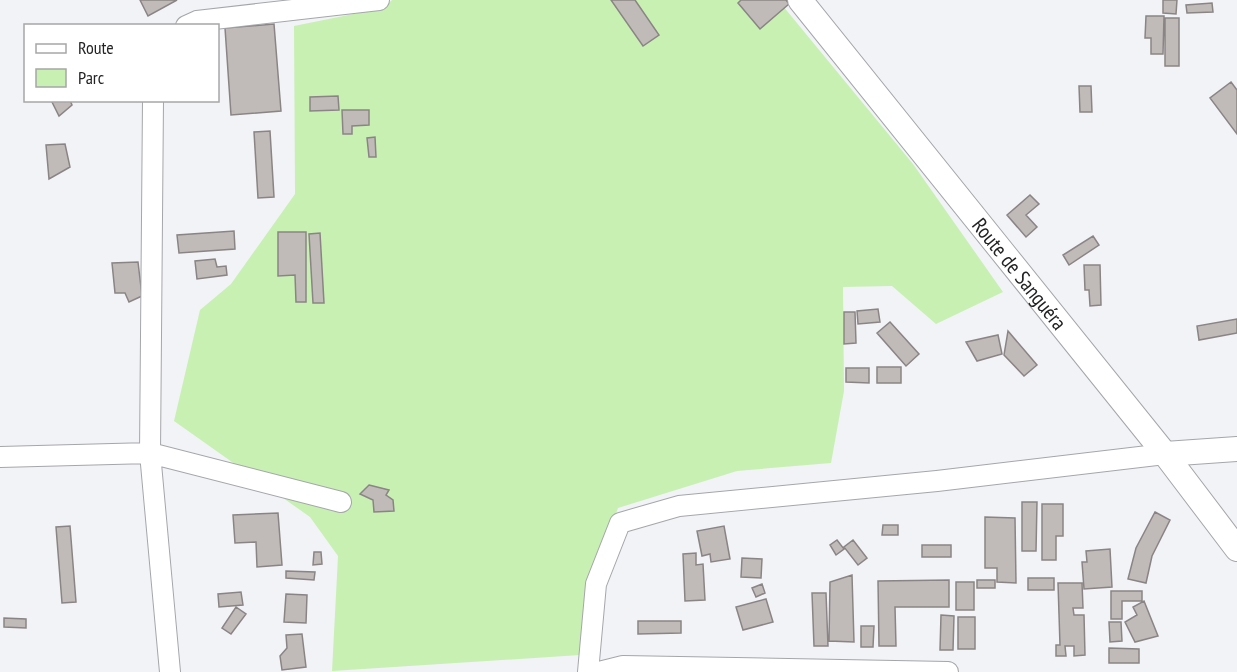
<svg xmlns="http://www.w3.org/2000/svg" width="1237" height="672" viewBox="0 0 1237 672" font-family="'PT Sans Narrow',sans-serif">
<style>
.green{fill:#c8f0b3}
.building{fill:#c0bab9;stroke:#8a8584;stroke-width:1.5}
.lines{fill:none;stroke-linecap:round;stroke-linejoin:round}
.minor-casing{stroke:#a5a6aa;stroke-width:22}
.tertiary-casing{stroke:#a5a6aa;stroke-width:26}
.minor{stroke:#fff;stroke-width:20}
.tertiary{stroke:#fff;stroke-width:24}
.labels{text-anchor:middle;dominant-baseline:central;stroke-width:4.5;stroke-linejoin:round;paint-order:stroke}
.street-label{font-size:21px;fill:#232325;stroke:#fff}
</style>
<rect width="100%" height="100%" fill="#f2f3f7"/>
<path class="green" d="M392,0H778L913,164L1003,292L936,324L892,286L843,287L844,391L831,463L737,471L618,508L589,589L580,655L332,671L338,556L310,517L174,421L200,310L231,284L295,194L294,26L383,8Z"/>
<path class="building" d="M140,0H177L148,16Z
M611,0H635L659,35L643,46Z
M741,0H786L789,4L760,29L738,3Z
M1163,0H1177L1176,14L1163,13Z
M1212,3L1213,12L1187,13L1186,5Z
M1146,16H1164L1163,54H1151V38H1145Z
M1165,18H1179V66H1165Z
M274,24L281,111L231,115L225,28Z
M1231,82L1237,90V134L1210,98Z
M1079,86H1091L1092,112H1080Z
M338,96L339,110L310,111V97Z
M51,100H70L72,105L59,116Z
M342,110H369V125L352,126V134H343Z
M270,131L274,197L258,198L254,132Z
M375,137L376,157H369L367,138Z
M65,144L70,167L49,179L46,145Z
M1030,195L1039,204L1026,215L1037,227L1026,237L1007,215Z
M234,231L235,249L179,253L177,235Z
M278,232H306V302H296L295,275L278,276Z
M320,233L324,303H313L309,234Z
M1093,236L1099,245L1069,265L1063,255Z
M215,259L217,267L226,266L227,275L197,279L195,261Z
M138,262L142,296L129,302L125,293H115L112,263Z
M1084,265H1100L1101,305L1090,306L1089,290H1085Z
M878,309L880,322L858,324L857,311Z
M844,312H855L856,343L844,344Z
M1237,319V333L1199,340L1197,326Z
M890,322L919,354L906,366L877,333Z
M1008,331L1037,365L1024,376L1004,355Z
M998,335L1002,354L977,361L966,342Z
M877,367H901V383H877Z
M846,368H869V383L846,382Z
M369,485L389,490L386,495L393,500L394,511L374,512L373,500L360,494Z
M1022,502H1037L1036,551H1022Z
M1042,504H1063V536H1056V560H1042Z
M1155,512L1170,520L1152,556L1146,583L1128,579L1136,548Z
M278,513L282,565L257,567L256,542L235,543L233,515Z
M985,517L1015,518L1016,583L997,582V568H985Z
M883,525H898V535H882Z
M70,526L76,602L62,603L56,527Z
M724,526L730,559L711,562L710,554L702,556L697,531Z
M837,540L844,549L836,555L830,545Z
M853,540L867,558L858,565L844,547Z
M922,545H951V557H922Z
M1110,549L1112,587L1084,589L1082,562H1087L1086,551Z
M314,552H321L322,564L313,565Z
M696,553V565L703,564L705,600L685,601L683,554Z
M742,558L762,559L761,578L741,577Z
M286,571L315,572L314,580L286,578Z
M852,575L854,642L829,641L830,582Z
M1028,578H1054V590H1028Z
M949,580V607H895L896,646H879L878,581Z
M977,580H995V588H977Z
M956,582H974V610H956Z
M1058,583H1082L1083,608H1073L1074,615H1084L1085,655L1074,656V646H1065L1066,656H1056V645H1060Z
M762,584L765,593L756,597L752,588Z
M1111,591H1142V601H1122V619H1111Z
M241,592L243,605L219,607L218,594Z
M812,593H826L828,646H814Z
M286,594L307,595L306,623L284,622Z
M766,599L773,622L743,630L736,607Z
M1144,601L1158,636L1135,642L1125,622L1137,615L1133,607Z
M236,607L246,614L231,634L222,628Z
M941,615L954,616L953,650H940Z
M958,617H975V649H958Z
M4,618L26,619V628L4,627Z
M638,621H681V633L638,634Z
M1109,622H1121L1122,641L1110,642Z
M861,626H874L873,647H861Z
M302,634L306,667L282,670L280,656L287,648L286,635Z
M1109,648L1139,649V663H1109Z"/>
<g class="lines">
<g class="minor-casing">
<path id="minor" d="M186,26L197,21L379,0
M153,100L150,453L170,672
M0,457L150,453L341,502
M588,672L596,584L620,523L679,506L937,481L1165,454
M599,672L623,666L948,672"/>
</g>
<g class="tertiary-casing">
<g id="tertiary">
<path id="s1" d="M800,0L1165,454L1237,549"/>
<path d="M1165,454L1237,449"/>
</g>
</g>
<use href="#minor" class="minor"/>
<use href="#tertiary" class="tertiary"/>
</g>
<g class="labels">
<g class="street-label">
<text stroke="none"><textPath href="#s1" startOffset="351">Route de Sanguéra</textPath></text>
</g>
</g>
<rect x="24" y="24" width="195" height="78" fill="#ffffff" stroke="#a7a7a8" stroke-width="1.5"/>
<rect x="36" y="44" width="30" height="9" fill="#ffffff" stroke="#a7a7a8" stroke-width="1.5"/>
<text x="78" y="54" font-size="18" fill="#232325">Route</text>
<rect x="36" y="69" width="30" height="18" fill="#c8f0b3" stroke="#a7a7a8" stroke-width="1.5"/>
<text x="78" y="84" font-size="18" fill="#232325">Parc</text>
</svg>
